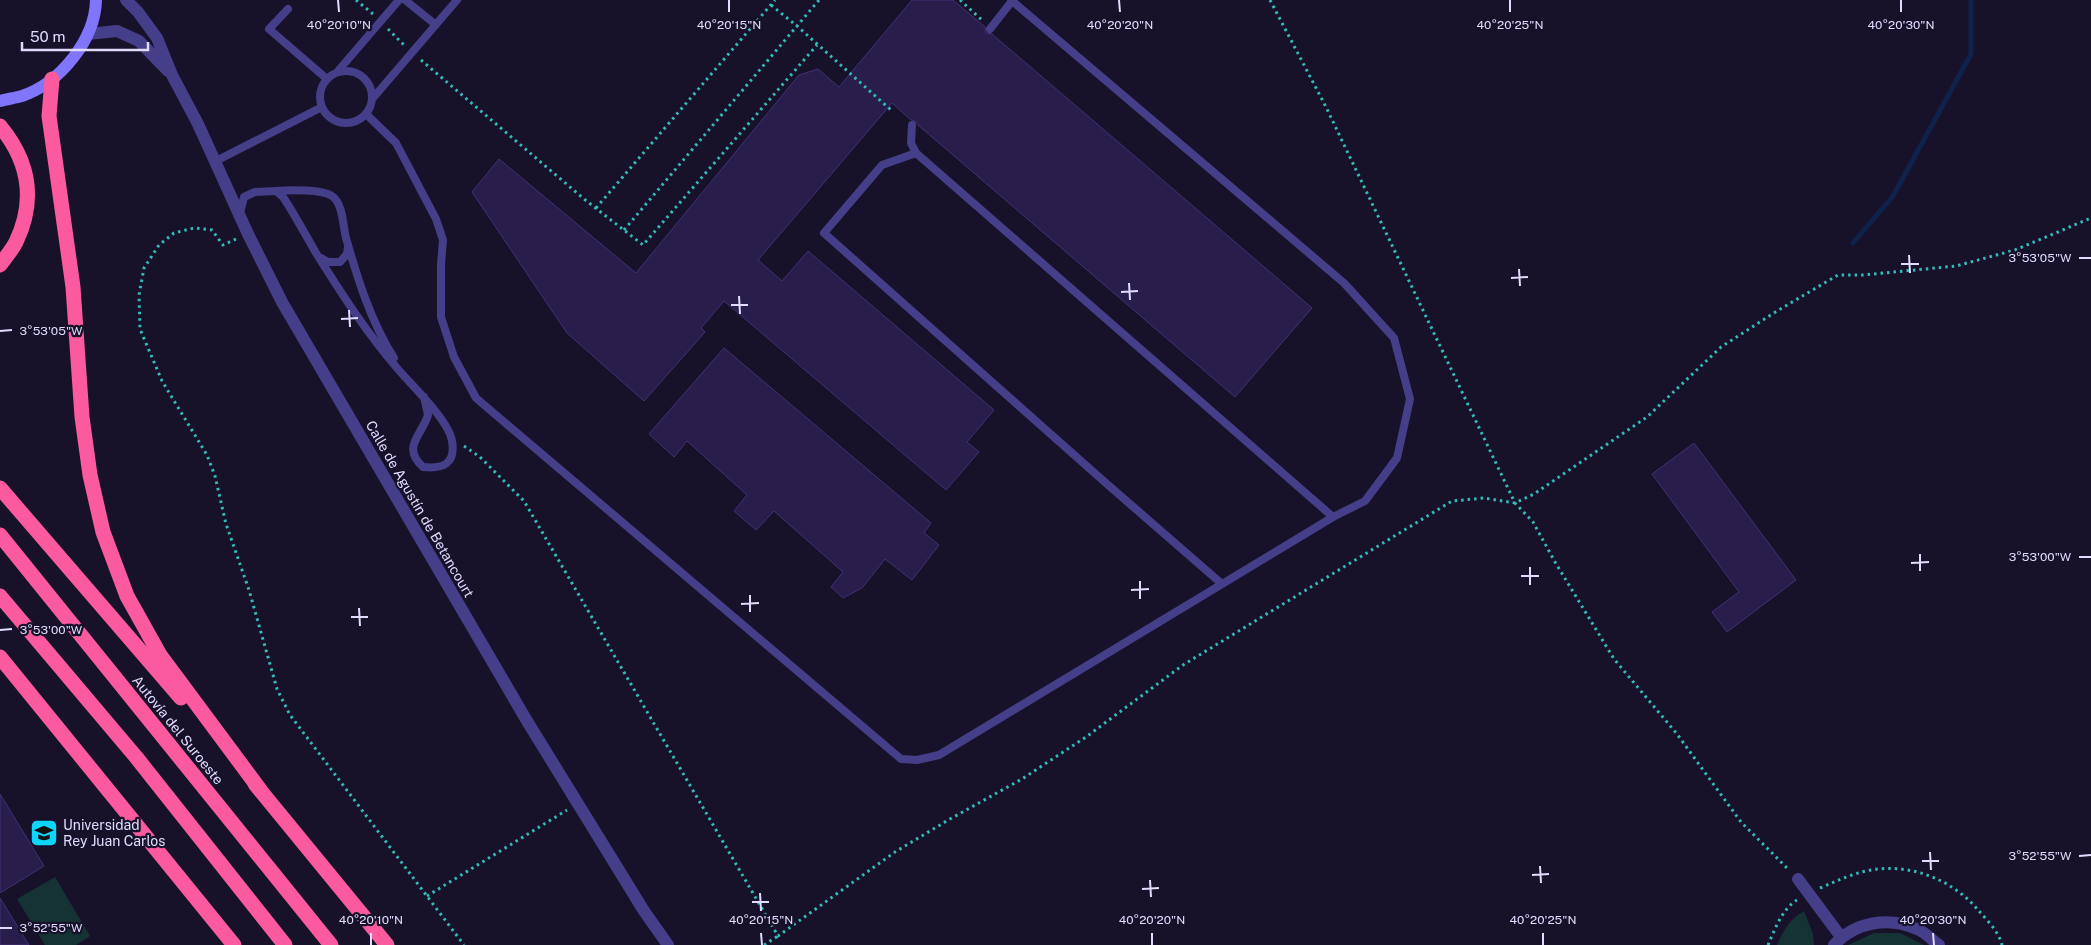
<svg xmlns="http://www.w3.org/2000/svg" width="2091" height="945" viewBox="0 0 2091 945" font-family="'Public Sans',sans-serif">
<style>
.green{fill:#153334}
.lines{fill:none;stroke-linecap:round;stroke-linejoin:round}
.stream{stroke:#0f224c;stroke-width:5}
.building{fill:#291e4b;stroke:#423176}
.path{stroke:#34bab9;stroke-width:3;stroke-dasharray:2.5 4;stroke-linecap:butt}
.lane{stroke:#453e88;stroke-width:8}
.street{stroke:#453e88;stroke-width:12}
.secondary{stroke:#8075fb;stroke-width:12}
.highway{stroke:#fb5a9e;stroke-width:15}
.ticks{fill:none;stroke:#e1dcfe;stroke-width:2}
.labels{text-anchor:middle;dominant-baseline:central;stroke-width:4.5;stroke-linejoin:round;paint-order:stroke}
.street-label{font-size:14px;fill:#e1dcfe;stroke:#17122a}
.poi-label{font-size:14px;fill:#e1dcfe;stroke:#17122a;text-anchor:start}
.ticks-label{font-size:12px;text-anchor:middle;fill:#e1dcfe;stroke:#17122a;stroke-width:4.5;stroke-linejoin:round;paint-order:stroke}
</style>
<rect width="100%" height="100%" fill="#17122a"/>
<path class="green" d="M55,877L90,936L76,945H45L17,899Z
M1804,911L1813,934L1814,945H1777C1782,932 1791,918 1804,911Z
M1874,933H1900L1924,945H1848Z"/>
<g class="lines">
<path class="stream" d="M1853,243L1893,196L1971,54V0"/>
</g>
<path class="building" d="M912,0H953L985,27L986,33L992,34L1312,308L1235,397L918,125L915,121L911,120L892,103L758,260L782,281L808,251L994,410L967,442L979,452L946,490L724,301L701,328L705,332L644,401L567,333L472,192L499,159L636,273L799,75L818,69L839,87Z
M724,348L931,523L924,533L939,545L912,580L885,559L862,588L843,598L831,587L843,572L774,511L756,530L734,511L747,495L687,441L674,457L649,434Z
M1694,443L1796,580L1727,632L1712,612L1739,592L1652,474Z
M0,794L44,866L0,893Z
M0,898L29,945H0Z"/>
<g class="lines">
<path class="path" d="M356,0L373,14
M960,0L983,21
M1270,0L1326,107L1515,503L1533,522L1555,562L1614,659L1677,734L1741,822L1788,869
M771,5L797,26L891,110
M388,29L405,46
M421,60L584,199L643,245L817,45
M596,208L775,0
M624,230L819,0
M236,239L223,245L212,230L194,228L174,233L159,245L144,268L139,295L140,329L162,381L207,455L215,476L226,524L249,590L277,689L290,715L464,945
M464,446L480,457L524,501L778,936L895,852L950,819L1022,779L1086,737L1183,665L1452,501L1484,498L1515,503L1534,494L1647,417L1721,347L1777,311L1838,275H1863L1956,266L2015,250L2091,218
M1820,888C1837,881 1853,873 1871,870C1911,863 1953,880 1978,910C1987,920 1999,932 2002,945
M427,896L567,810
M764,945L778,936
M1768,945C1775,929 1782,909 1797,900"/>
<path class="lane" d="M405,0L436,25
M288,9L269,29L327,79
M990,29L1012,1
M320 97a26 26 0 1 1 52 0a26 26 0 1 1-52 0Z
M338,71L399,0
M373,98L457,0
M366,114L396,143L436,219L443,240L441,264V317L454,357L476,398L901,759L917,760L939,755L1333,517L1365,501L1397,458L1410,399L1394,338L1344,283L1011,0
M912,125L911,143L916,153
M214,162L322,107
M276,191C289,190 322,189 332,196C343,203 343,227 346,238C358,280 371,322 394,358
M240,213L244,197L255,192L276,191L283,197C295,215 305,234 316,253C341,293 366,332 397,368C411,385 449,420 452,441C456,464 443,469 423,467C401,447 422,435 428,415L424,397
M321,258L328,262H340L347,254L348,247
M1222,584L1107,484L824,233L882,165L916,153L1333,517"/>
<path class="street" d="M126,0L138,12L157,38L172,75L198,124L248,234L282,302L527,721L644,911L668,945
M88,34L117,31L139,41L168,71
M1798,879L1841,937
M1834,945C1855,922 1888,916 1917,929C1925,932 1932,940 1939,945"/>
<path class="secondary" d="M0,101C7,99 15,98 22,96C60,83 95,40 96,0"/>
<path class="highway" d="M52,79L49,116L73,287L82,417L90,475L103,532L127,596L160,655L261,791
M0,126C29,161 36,200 16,242C12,250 5,258 0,265
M0,488L181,698
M0,535L331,945
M0,596L136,757L285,945
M0,657L234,945
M255,784L387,945"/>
</g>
<path class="ticks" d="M338,0L339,12M729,0V12M1119,0L1120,12M1510,0V12M1901,0V12M1909,255L1910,273M2079,258H2091M1901,264H1919M1519,269L1520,286M1511,278L1528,277M1129,283L1130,300M1121,292L1138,291M739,296L740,314M731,305H748M349,310L350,327M341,319L358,318M0,331L12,330M1920,554V571M2079,557H2091M1911,563L1929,562M1530,567V585M1521,576H1539M1140,581V599M1131,590L1149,589M750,595V612M741,604L759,603M359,608L360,626M351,617H368M0,630L12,629M1930,852L1931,870M2079,856L2091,855M1922,861H1939M1540,866L1541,883M1532,875L1549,874M1150,880L1151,897M1142,889L1159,888M760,893L761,911M752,902H769M0,928H12M371,933V945M761,933L762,945M1152,933V945M1543,933V945M1933,933L1934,945"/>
<defs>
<g id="university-square" transform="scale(1.4375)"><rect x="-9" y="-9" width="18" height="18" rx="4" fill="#0dd4f9" stroke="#17122a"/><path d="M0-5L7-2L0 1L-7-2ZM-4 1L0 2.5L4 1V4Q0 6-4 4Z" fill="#111"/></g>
</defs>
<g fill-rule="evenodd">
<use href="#university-square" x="44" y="833"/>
</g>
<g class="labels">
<g class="street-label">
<text transform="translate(420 509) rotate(60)">Calle de Agustín de Betancourt</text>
<text transform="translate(178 730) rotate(51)">Autovía del Suroeste</text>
</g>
<g class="poi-label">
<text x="63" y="825">Universidad<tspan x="63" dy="16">Rey Juan Carlos</tspan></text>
</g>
</g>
<g class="ticks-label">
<text x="339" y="29">40°20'10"N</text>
<text x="729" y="29">40°20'15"N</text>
<text x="1120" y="29">40°20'20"N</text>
<text x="1510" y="29">40°20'25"N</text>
<text x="1901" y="29">40°20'30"N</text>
<text x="2040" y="262">3°53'05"W</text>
<text x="51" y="335">3°53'05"W</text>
<text x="2040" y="561">3°53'00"W</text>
<text x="51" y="634">3°53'00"W</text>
<text x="2040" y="860">3°52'55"W</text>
<text x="371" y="924">40°20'10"N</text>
<text x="761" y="924">40°20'15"N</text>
<text x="1152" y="924">40°20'20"N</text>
<text x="1543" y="924">40°20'25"N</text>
<text x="1933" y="924">40°20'30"N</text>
<text x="51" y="932">3°52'55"W</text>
</g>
<path d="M22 42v8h126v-8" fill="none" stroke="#e1dcfe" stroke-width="2.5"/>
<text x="30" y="42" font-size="15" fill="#e1dcfe" stroke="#17122a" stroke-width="4" paint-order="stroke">50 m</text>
</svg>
